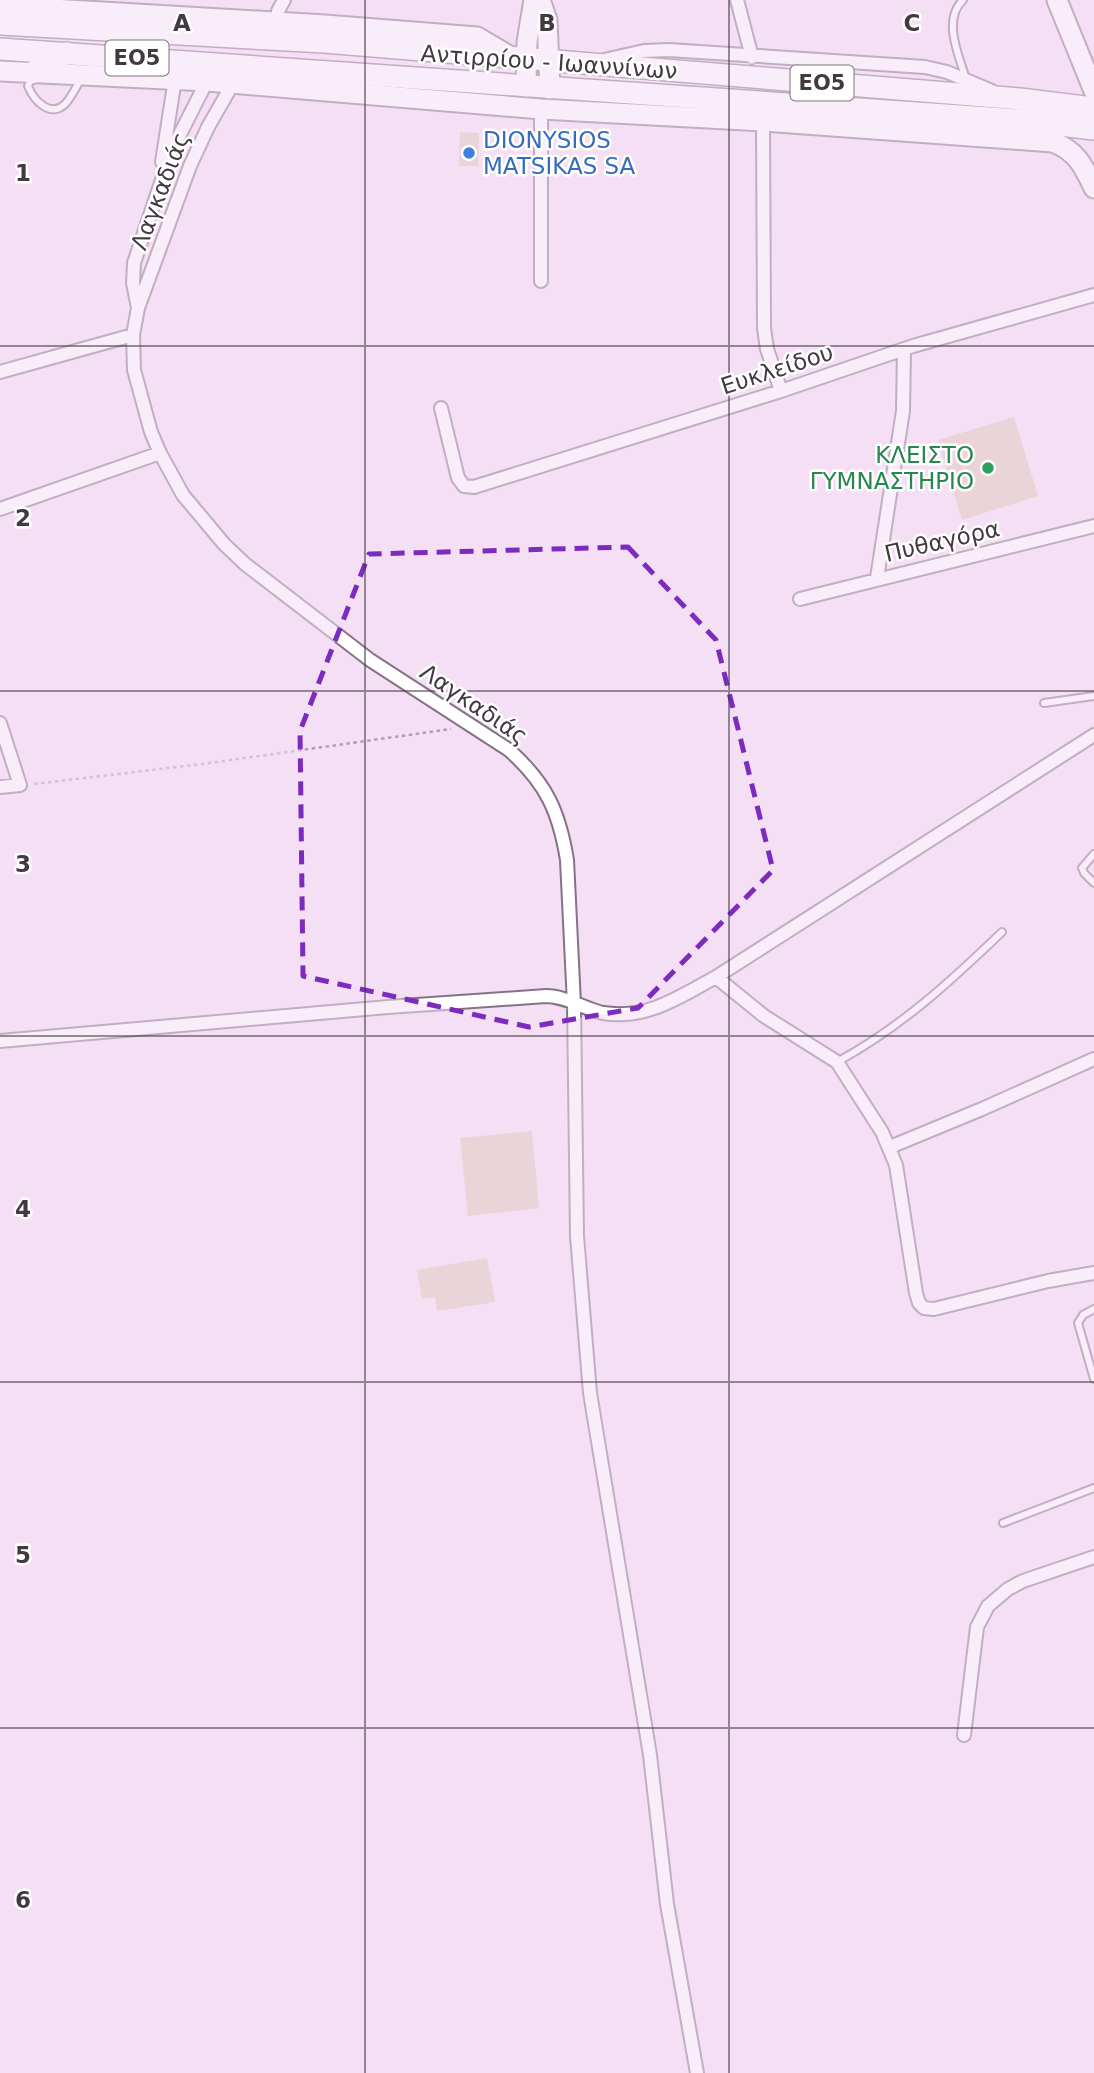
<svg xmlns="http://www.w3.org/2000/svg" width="1094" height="2073" viewBox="0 0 1094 2073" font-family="'DejaVu Sans',sans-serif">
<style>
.building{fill:#dec7b6}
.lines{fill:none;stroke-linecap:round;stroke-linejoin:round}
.lane-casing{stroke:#857385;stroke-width:10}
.street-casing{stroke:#857385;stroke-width:16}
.secondary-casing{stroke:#857385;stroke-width:23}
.primary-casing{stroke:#857385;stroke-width:24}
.path{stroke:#af9eae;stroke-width:2.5;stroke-dasharray:3.5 3.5;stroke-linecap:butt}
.lane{stroke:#fff;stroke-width:6}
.street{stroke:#fff;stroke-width:12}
.secondary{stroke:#fff;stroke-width:19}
.primary{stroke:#fff;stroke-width:21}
.marked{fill:none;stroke:#7b2cbf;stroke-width:5;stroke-dasharray:14 9;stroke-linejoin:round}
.grid{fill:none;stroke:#423941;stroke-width:2;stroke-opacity:0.55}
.shop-dot{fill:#3f7fe0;stroke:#fff;stroke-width:2.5}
.leisure-dot{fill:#2e9e5b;stroke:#fff;stroke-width:2.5}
.labels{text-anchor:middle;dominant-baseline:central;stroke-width:5;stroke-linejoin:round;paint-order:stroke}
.shield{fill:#fff;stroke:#7b747a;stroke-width:2}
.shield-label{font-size:21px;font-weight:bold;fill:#423941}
.street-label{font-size:23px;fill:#423941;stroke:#fff}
.shop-label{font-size:23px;fill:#366cbe;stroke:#fff;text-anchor:start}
.leisure-label{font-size:23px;fill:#27864d;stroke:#fff;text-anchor:end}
.grid-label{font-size:23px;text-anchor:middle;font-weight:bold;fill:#423941;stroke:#fff;stroke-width:5;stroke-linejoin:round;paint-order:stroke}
</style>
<rect width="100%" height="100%" fill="#f4dff4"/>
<path class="building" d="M460,132L479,133L478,166H459Z
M1014,417L1038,496L962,520L938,440Z
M532,1131L539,1208L468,1216L460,1138Z
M487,1258L495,1302L437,1311L435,1297L422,1299L417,1270Z"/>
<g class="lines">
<g class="lane-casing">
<path id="lane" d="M963,0C942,20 959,56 966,79
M32,76L28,86C34,101 51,119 66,103C72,96 76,87 81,79
M1044,703L1094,696
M1094,854L1082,868L1084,873L1094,883
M837,1062C901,1027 950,982 1002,932
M1094,1309L1083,1315L1078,1323L1094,1379
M1003,1523L1094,1488"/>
</g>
<g class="street-casing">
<path id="street" d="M737,0L752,57
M278,11L284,0
M604,60L644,51L669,50L925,67L947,72L992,91
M228,92L208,127L190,166L138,308L133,335L134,370L151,432L160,453L183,495L224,544L245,564L370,660L509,750C546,783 559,811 567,860L574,1004L577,1236L590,1393L650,1755L667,1904L697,2073
M541,109V281
M763,121L764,328L767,349L781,391
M162,162L175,79
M138,308L133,283L134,263L172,150L207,81
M0,372L133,335
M441,408L458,478L464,486L474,487L781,391L913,346L1094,295
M0,509L160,453
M877,578L903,411L904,350
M800,599L1094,526
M0,723L20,785L0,787
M716,977L764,1016L837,1062L882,1132L896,1165L916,1293L919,1303L924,1308L934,1309L1048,1281L1094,1273
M0,1041L388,1007L546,996C566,996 584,1009 603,1013C647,1020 679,997 716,977L1094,735
M890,1147L982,1109L1094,1059
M964,1735L977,1627L988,1606L1008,1589L1023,1581L1094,1557"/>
</g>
<g class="secondary-casing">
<path id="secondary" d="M540,0L547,20L550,89
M1057,0L1094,91
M0,6L325,25L477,37L511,57
M0,71L207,81L541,109L763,121L1053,142C1077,151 1084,167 1094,188
M526,87L527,42L534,0"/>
</g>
<g class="primary-casing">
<path id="primary" d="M0,24L324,42L1020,99L1094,108
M0,49L1017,120L1094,129
M32,73L67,53"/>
</g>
<path class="path" d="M34,784L202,764L451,729"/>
<use href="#lane" class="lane"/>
<use href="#street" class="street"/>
<use href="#secondary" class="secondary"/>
<use href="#primary" class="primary"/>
</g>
<path d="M0 0H1094V2073H0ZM628,547L716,640L773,870L638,1008L529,1027L303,976L300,731L369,554Z" fill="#f4dff4" fill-opacity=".55" fill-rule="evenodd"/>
<path class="marked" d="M628,547L716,640L773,870L638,1008L529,1027L303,976L300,731L369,554Z"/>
<path class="grid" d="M365,0V2073M729,0V2073M0,346H1094M0,691H1094M0,1036H1094M0,1382H1094M0,1728H1094"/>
<circle class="shop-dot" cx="469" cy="153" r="7"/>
<circle class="leisure-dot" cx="988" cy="468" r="7"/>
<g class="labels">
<g class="shield">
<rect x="105.5" y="40.5" width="63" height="35" rx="5"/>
<rect x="790.5" y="65.5" width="63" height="35" rx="5"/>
</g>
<g class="shield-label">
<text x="137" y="58">ΕΟ5</text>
<text x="822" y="83">ΕΟ5</text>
</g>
<g class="street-label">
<text transform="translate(549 62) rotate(4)">Αντιρρίου - Ιωαννίνων</text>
<text transform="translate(160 191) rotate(-69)">Λαγκαδιάς</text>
<text transform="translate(777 369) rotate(-18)">Ευκλείδου</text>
<text transform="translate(942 541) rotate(-13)">Πυθαγόρα</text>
<text transform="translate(474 704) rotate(34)">Λαγκαδιάς</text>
</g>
<g class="shop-label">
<text x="483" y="140">DIONYSIOS<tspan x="483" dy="26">MATSIKAS SA</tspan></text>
</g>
<g class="leisure-label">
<text x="974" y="455">ΚΛΕΙΣΤΟ<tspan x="974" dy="26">ΓΥΜΝΑΣΤΗΡΙΟ</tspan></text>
</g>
</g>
<g class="grid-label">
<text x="182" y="31">A</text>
<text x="547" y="31">B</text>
<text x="912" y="31">C</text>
<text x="23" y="181">1</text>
<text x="23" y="526">2</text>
<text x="23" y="872">3</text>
<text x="23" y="1217">4</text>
<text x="23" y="1563">5</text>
<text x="23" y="1908">6</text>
</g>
</svg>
